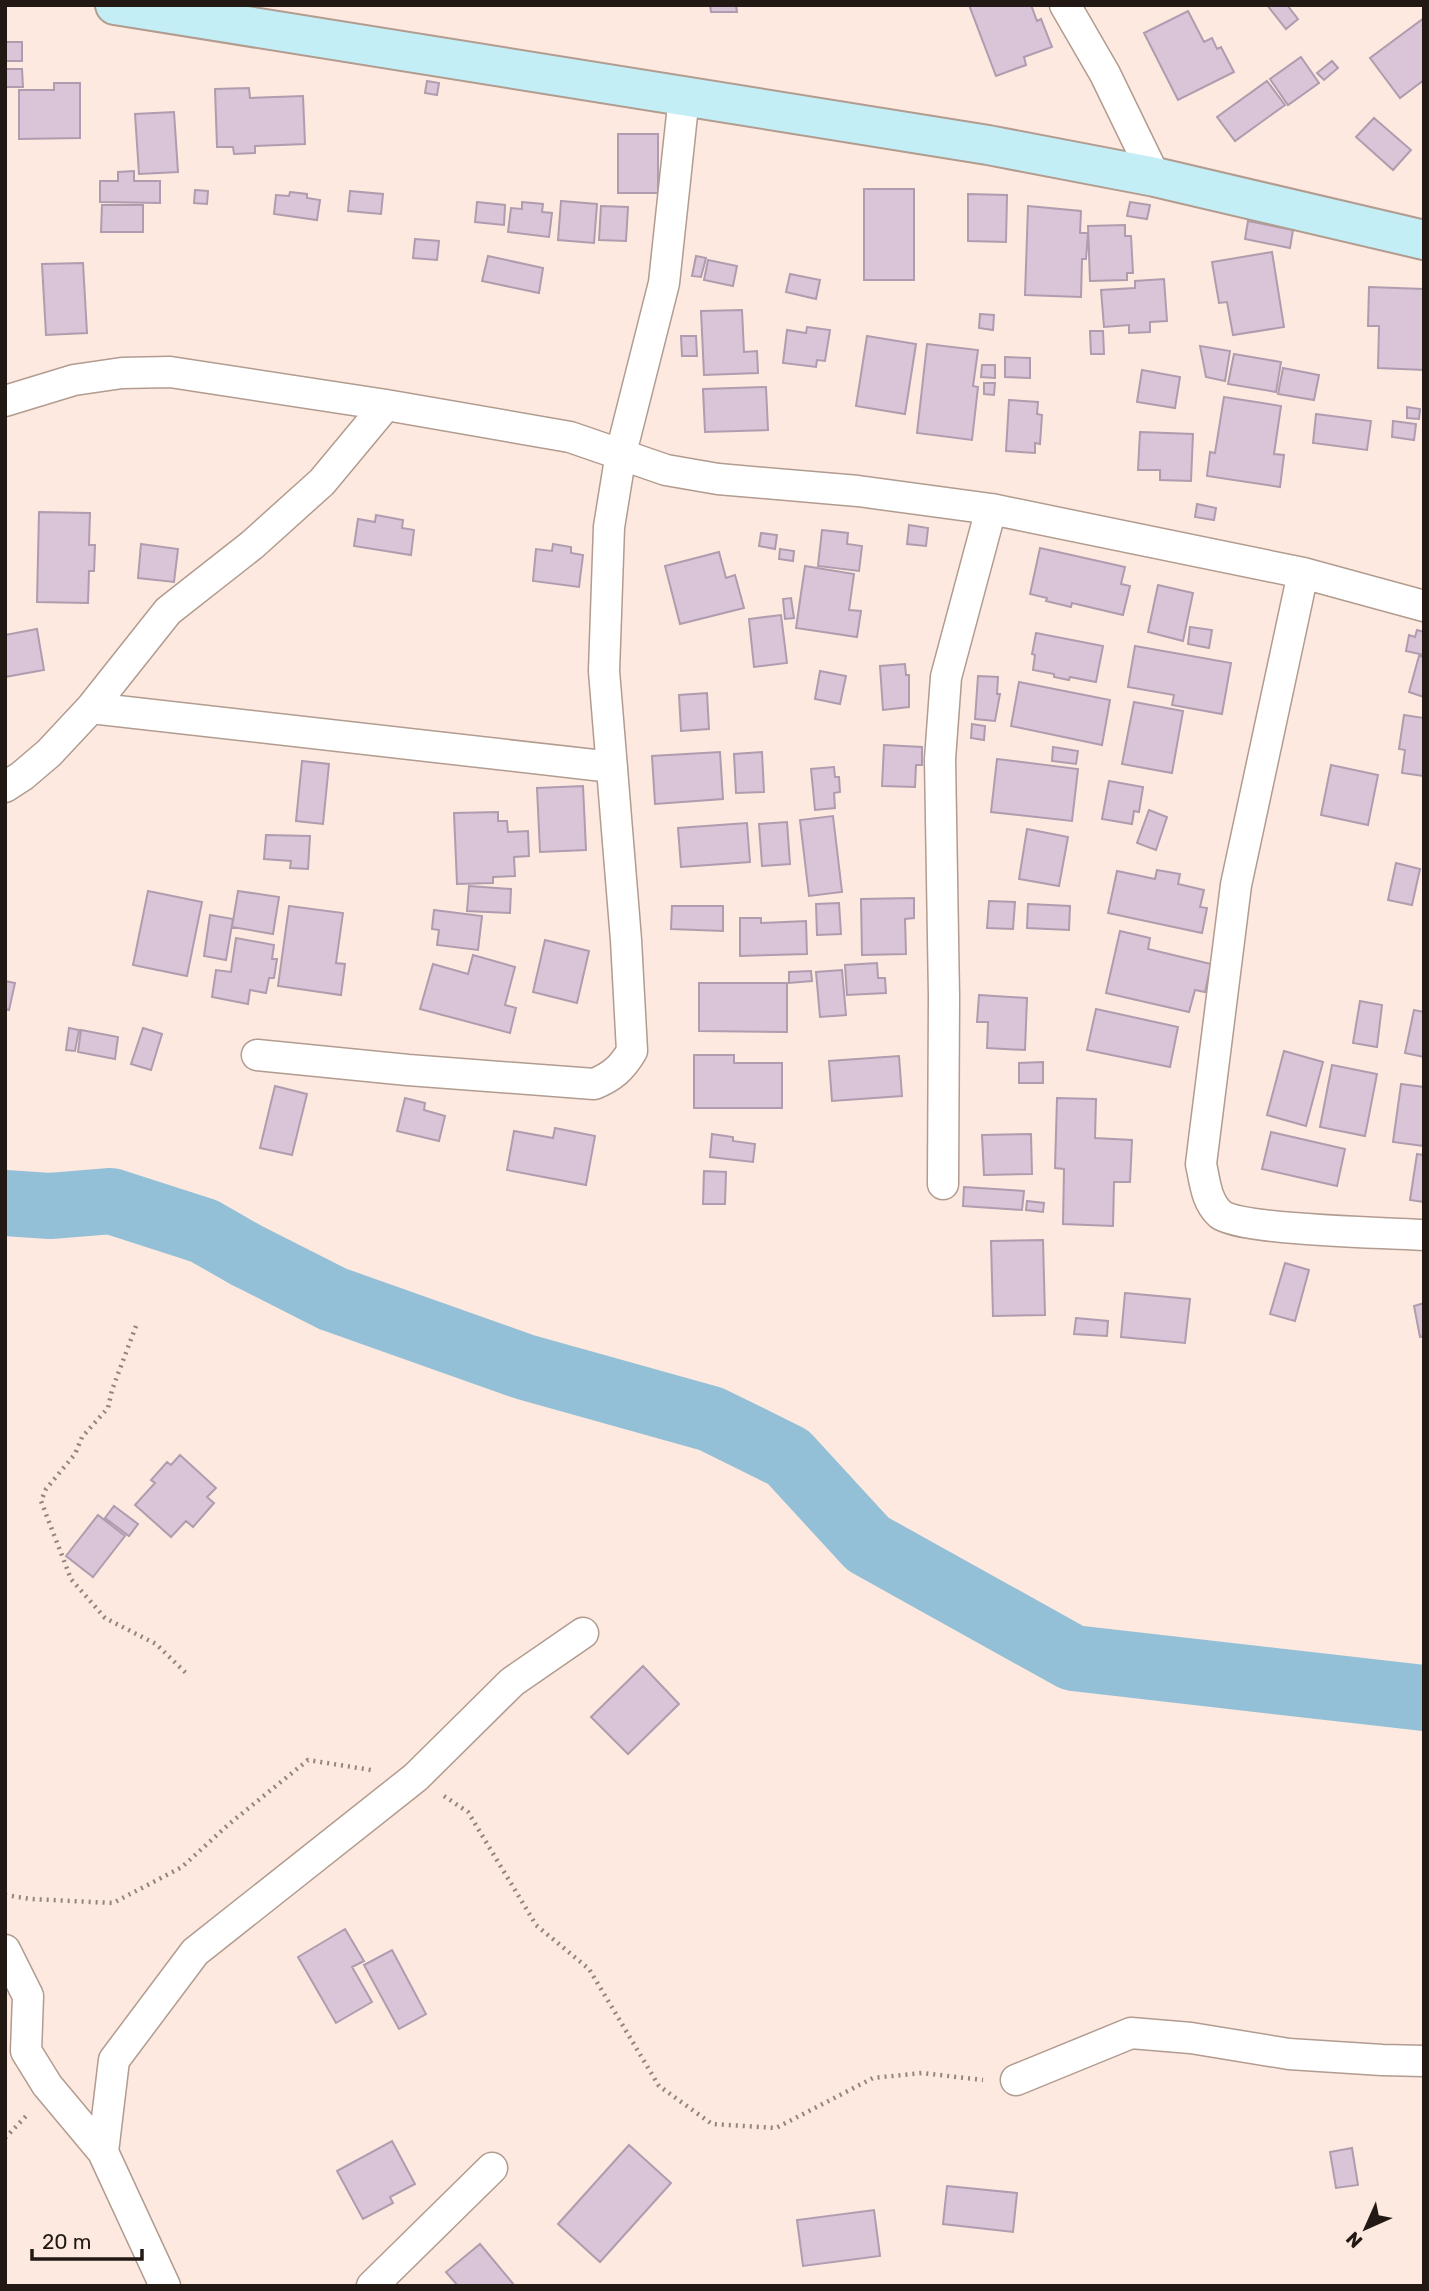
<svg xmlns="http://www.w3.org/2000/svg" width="1429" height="2291" viewBox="0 0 1429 2291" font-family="Rubik,sans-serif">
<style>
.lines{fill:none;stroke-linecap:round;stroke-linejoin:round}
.river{stroke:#94c0d7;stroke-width:66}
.building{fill:#d9c5d7;stroke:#af9cae;stroke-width:2}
.street-casing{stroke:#b29b8f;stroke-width:33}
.secondary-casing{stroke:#b29b8f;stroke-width:42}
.path{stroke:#93847d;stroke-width:4.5;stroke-dasharray:2 5;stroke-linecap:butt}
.street{stroke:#fff;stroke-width:30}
.secondary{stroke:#c4eef6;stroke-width:38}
</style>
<rect width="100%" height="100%" fill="#fde9df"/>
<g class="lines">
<path class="river" d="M5,1203L50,1206L111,1201L204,1231L246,1255L333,1299L525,1367L711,1419L788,1457L868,1544L1073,1658L1424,1698"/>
</g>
<path class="building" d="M710,5H736L737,12H711Z
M969,5H1031L1037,21L1041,19L1052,47L1024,57L1026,65L996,76Z
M1267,5H1287L1298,19L1286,29Z
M1188,11L1204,42L1212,38L1217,49L1221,47L1234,72L1178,100L1144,33Z
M1424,18V80L1400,98L1370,58Z
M5,42H22V61H5Z
M1301,57L1319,83L1288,105L1270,79Z
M1332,61L1338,68L1324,80L1317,73Z
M5,69H22L23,87H5Z
M427,81L439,83L437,95L425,93Z
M1267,81L1285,105L1235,141L1217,117Z
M54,83H80V138L19,139V90H54Z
M249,88L250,98L303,96L305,144L255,146V153L234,154L233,147H217L215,89Z
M174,112L178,172L139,174L135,114Z
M1374,118L1411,150L1393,170L1356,137Z
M618,134H658V193H618Z
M134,171V181H160V203L100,202V181H118V172Z
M864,189H914V280H864Z
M195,190L208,191L207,204L194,203Z
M350,191L383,194L381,214L348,211Z
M290,192L307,194V198L320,200L317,220L274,214L276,195L289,196Z
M968,194L1007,195L1006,242L968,241Z
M561,201L597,204L594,243L558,240Z
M477,202L505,205L504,225L475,222Z
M522,202L543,204L542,212L552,213L549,237L508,232L511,208L522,209Z
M1130,202L1150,205L1147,219L1127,216Z
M102,205H143V232H101Z
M601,206L628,207L626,241L599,240Z
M1028,206L1081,211L1080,233H1088L1086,259H1082L1081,297L1025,295Z
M1248,221L1293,230L1290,248L1245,239Z
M1125,225V236H1131L1133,273H1127V280L1090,281L1088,226Z
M415,239L439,241L437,260L413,258Z
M1272,252L1284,327L1233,335L1227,302L1219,303L1212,262Z
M488,256L543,268L539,293L482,281Z
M696,256L706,258L701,277L692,276Z
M708,260L737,266L733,286L704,280Z
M83,263L87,333L46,335L42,264Z
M790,274L820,280L816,299L786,292Z
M1164,279L1167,321L1150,322V332L1129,333V325L1104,327L1101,290L1135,288V281Z
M1369,287L1424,289V370L1378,368L1379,326H1368Z
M742,310L744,352L757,351L758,373L704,375L701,311Z
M980,314L994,315L993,330L979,328Z
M807,327L830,330L825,361L817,360L816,367L783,363L787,330L806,333Z
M1090,331H1103L1104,354H1091Z
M681,336H696L697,356H682Z
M867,336L916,344L905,414L856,406Z
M927,344L978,350L973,386L978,387L972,440L917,433Z
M1200,346L1230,351L1225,381L1206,377Z
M1234,354L1281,362L1276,392L1228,384Z
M1005,357L1030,358V378L1005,377Z
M982,365H995V378L981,377Z
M1283,368L1319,375L1314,400L1278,394Z
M1142,370L1180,377L1175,408L1137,402Z
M984,383H995L994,395L984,394Z
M766,387L768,430L705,432L703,389Z
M1224,397L1281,406L1274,454L1284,455L1280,487L1207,476L1210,452L1215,453Z
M1009,400L1038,402L1037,414L1042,415L1040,444L1035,443V453L1006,451Z
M1407,407L1420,409L1419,419L1407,418Z
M1316,414L1371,421L1367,450L1313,443Z
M1393,421L1416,424L1414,440L1392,437Z
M1140,432L1193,434L1191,481L1160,480V470H1138Z
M1197,504L1216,508L1214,520L1195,517Z
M39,512L90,513L89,545H95L94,571H89L88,603L37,602Z
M376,515L403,520L402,528L414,530L411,555L354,546L358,519L375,522Z
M909,525L928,528L926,546L907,544Z
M822,530L848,533L847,544L862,546L859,571L818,566Z
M761,533L777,535L775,549L759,546Z
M141,544L178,549L174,582L138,578Z
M553,544L571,547V553L583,555L579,587L533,581L536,549L552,551Z
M1040,548L1125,567L1121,584L1130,586L1123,615L1072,603L1071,607L1046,601L1047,598L1030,594Z
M780,549L794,551L793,561L779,559Z
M719,552L726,578L735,575L744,608L680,624L665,566Z
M805,566L854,574L849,610L861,611L857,637L796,628Z
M1158,585L1193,593L1183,641L1148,632Z
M791,598L794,618L785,619L783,599Z
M781,615L787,663L754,667L749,619Z
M1190,627L1212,630L1209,648L1188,644Z
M37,629L44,670L5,677V635Z
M1417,630L1424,632V655L1406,651L1409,635L1415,637Z
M1036,633L1103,646L1096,682L1070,677L1069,680L1054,677V674L1033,670L1035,655L1032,654Z
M1135,646L1231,663L1222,714L1172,705L1174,695L1128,687Z
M1419,656L1424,657V697L1409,692Z
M905,664L906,675H909V707L883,710L880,666Z
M820,671L846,676L840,704L815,699Z
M978,676L998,677L997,694H1000L995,721L975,719Z
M1019,682L1110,700L1102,745L1011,726Z
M707,693L709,729L681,731L679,695Z
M1134,702L1183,711L1172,773L1122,764Z
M1404,715L1424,718V776L1402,773L1405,750L1399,749Z
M972,724L985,726L984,740L971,738Z
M884,745L922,747V765H916L915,787L882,786Z
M1053,747L1078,751L1076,764L1052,761Z
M720,752L723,799L655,804L652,756Z
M762,752L764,792L736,793L734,754Z
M997,759L1078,769L1072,821L991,812Z
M302,761L329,764L323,824L296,821Z
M1331,765L1378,775L1368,825L1321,815Z
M834,767L835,777H839L840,792L834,793L835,808L815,810L811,769Z
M1109,781L1143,787L1139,812L1134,811L1132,824L1102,819Z
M583,786L586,850L540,852L537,788Z
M1149,810L1167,817L1156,850L1137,843Z
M498,812V821H507L508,832L528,831L529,856L514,857L515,876L493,877V883L457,884L454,813Z
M833,816L842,892L809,896L800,820Z
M787,822L790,864L762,866L759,824Z
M747,823L750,862L681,867L678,828Z
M1027,829L1068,837L1059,886L1019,879Z
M266,835L310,836L308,869L290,868L291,861L264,859Z
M1396,863L1420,869L1412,905L1388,900Z
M1157,870L1180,874L1178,884L1204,890L1200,907L1207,908L1202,933L1108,913L1117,871L1155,879Z
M469,886L511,889L510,913L467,911Z
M148,891L202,902L187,976L133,965Z
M238,891L279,897L273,934L232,927Z
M914,898V918L905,919L906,954L862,955L861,899Z
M989,901L1015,902L1013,929L987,928Z
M839,903L841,934L817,935L816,904Z
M1028,904L1070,906L1069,930L1027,928Z
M289,906L343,913L336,963L345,964L341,995L278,986Z
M672,906H723V931L671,929Z
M434,910L482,916L478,950L437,945L439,930L432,929Z
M210,915L233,919L226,960L204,956Z
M740,918H761V923L806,921L807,954L740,956Z
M1120,931L1150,938L1148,949L1211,964L1205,992L1195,990L1189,1012L1106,993Z
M236,938L274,945L272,959H277L274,978H269L266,993L250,990L248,1004L212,997L216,970L231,972Z
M545,940L589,951L577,1003L533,992Z
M473,955L515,967L505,1005L516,1008L510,1033L420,1009L433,964L468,974Z
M877,963L878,978H885L886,993L847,995L845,965Z
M842,970L846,1015L820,1017L816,972Z
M811,971L812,981L789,983V972Z
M5,981L15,983L9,1010L5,1009Z
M699,983H787V1032L699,1031Z
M979,995L1027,998L1025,1050L987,1048L988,1022H977Z
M1360,1001L1382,1005L1377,1047L1353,1043Z
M1096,1009L1178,1027L1170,1067L1087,1050Z
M1414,1010L1424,1012V1057L1405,1053Z
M69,1028L79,1030L75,1051L66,1050Z
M143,1028L162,1034L151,1070L131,1064Z
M81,1030L118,1037L115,1059L78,1052Z
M1284,1051L1323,1062L1306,1126L1267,1115Z
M694,1055H734V1063H782V1108H694Z
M899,1056L902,1096L832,1101L829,1061Z
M1043,1062V1083H1019V1063Z
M1332,1065L1377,1074L1365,1136L1320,1127Z
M1401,1084L1424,1087V1146L1393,1142Z
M275,1086L307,1094L292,1155L260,1148Z
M405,1098L425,1103L424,1110L445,1116L439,1141L397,1131Z
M1057,1098L1096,1099L1095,1138L1132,1140L1130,1182H1114L1113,1226L1063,1224L1064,1169L1055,1168Z
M555,1128L595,1136L586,1185L507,1170L514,1131L553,1138Z
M1271,1132L1345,1149L1337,1186L1262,1169Z
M712,1134L733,1137V1141L755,1144L753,1162L710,1157Z
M1031,1134L1032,1174L984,1175L982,1135Z
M1417,1154L1424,1155V1202L1410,1200Z
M704,1171L726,1172L725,1204H703Z
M964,1187L1024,1191L1022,1210L963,1206Z
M1027,1201L1044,1203L1043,1212L1026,1210Z
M1043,1240L1045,1315L993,1316L991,1241Z
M1285,1263L1309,1270L1295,1321L1270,1314Z
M1125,1293L1190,1299L1185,1343L1121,1337Z
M1424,1303V1336L1420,1337L1414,1306Z
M1076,1318L1108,1321L1107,1336L1074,1334Z
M180,1455L216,1488L207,1497L214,1503L193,1527L186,1521L171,1537L135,1505L155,1483L151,1480L167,1462L171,1465Z
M114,1506L138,1524L129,1536L105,1518Z
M98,1515L125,1536L93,1577L66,1556Z
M643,1666L679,1704L628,1754L591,1717Z
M345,1929L364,1961L352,1967L372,2002L336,2023L298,1957Z
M392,1950L426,2014L399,2029L364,1965Z
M392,2141L415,2184L390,2197L393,2203L363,2219L337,2171Z
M629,2145L671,2183L600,2262L558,2224Z
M1352,2148L1358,2185L1336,2188L1330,2152Z
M947,2186L1017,2193L1013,2232L943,2224Z
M874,2210L880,2256L803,2266L797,2220Z
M480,2244L515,2286H458L446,2272Z"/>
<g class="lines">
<g class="street-casing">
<path id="street" d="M1065,5L1105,74L1155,177
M5,401L74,380L122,373L170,372L386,405L570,437L666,470L718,479L858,491L991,509L1303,573L1424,606
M1303,573L1236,885L1201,1164C1205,1182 1206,1201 1220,1214C1240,1230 1389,1233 1424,1235
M91,708L612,767
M5,787L22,776L49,753L91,708L168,611L252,545L322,482L386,405
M257,1055L408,1070L594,1084C612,1077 622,1068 632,1051L626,940L604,671L609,527L621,453L664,283L684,96
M943,1184L944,997L940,759L946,677L991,509
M5,1950L28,1996L26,2051L47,2085L103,2152
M1016,2080L1131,2033L1191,2038L1289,2054L1382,2060L1424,2061
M165,2286L103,2152L114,2060L195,1952L416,1777L512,1682L583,1633
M372,2286L492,2168"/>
</g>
<g class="secondary-casing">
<path id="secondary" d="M115,5L988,145L1155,177L1424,240"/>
</g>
<path class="path" d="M136,1326L112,1390L108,1408L82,1437L75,1454L46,1489L41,1501L71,1579L105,1618L156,1644L186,1673
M444,1796L468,1812L536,1925L589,1969L659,2086L712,2124L776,2128L873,2078L922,2073L983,2080
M5,1895L31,1899L113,1903L182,1867L229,1824L308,1760L371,1770
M5,2138L29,2113"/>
<use href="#street" class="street"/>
<use href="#secondary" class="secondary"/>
</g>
<rect width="1429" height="2291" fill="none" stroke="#221915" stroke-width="14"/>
<g transform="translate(1366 2228) rotate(225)" stroke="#fde9df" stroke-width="5" paint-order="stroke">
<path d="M0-5L12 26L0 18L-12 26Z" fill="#221915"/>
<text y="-10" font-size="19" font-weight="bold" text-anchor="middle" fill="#221915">N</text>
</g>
<path d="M32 2249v10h110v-10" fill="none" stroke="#221915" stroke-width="3.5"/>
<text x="42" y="2249" font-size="21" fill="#221915" stroke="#fde9df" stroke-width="5" paint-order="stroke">20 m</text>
</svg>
